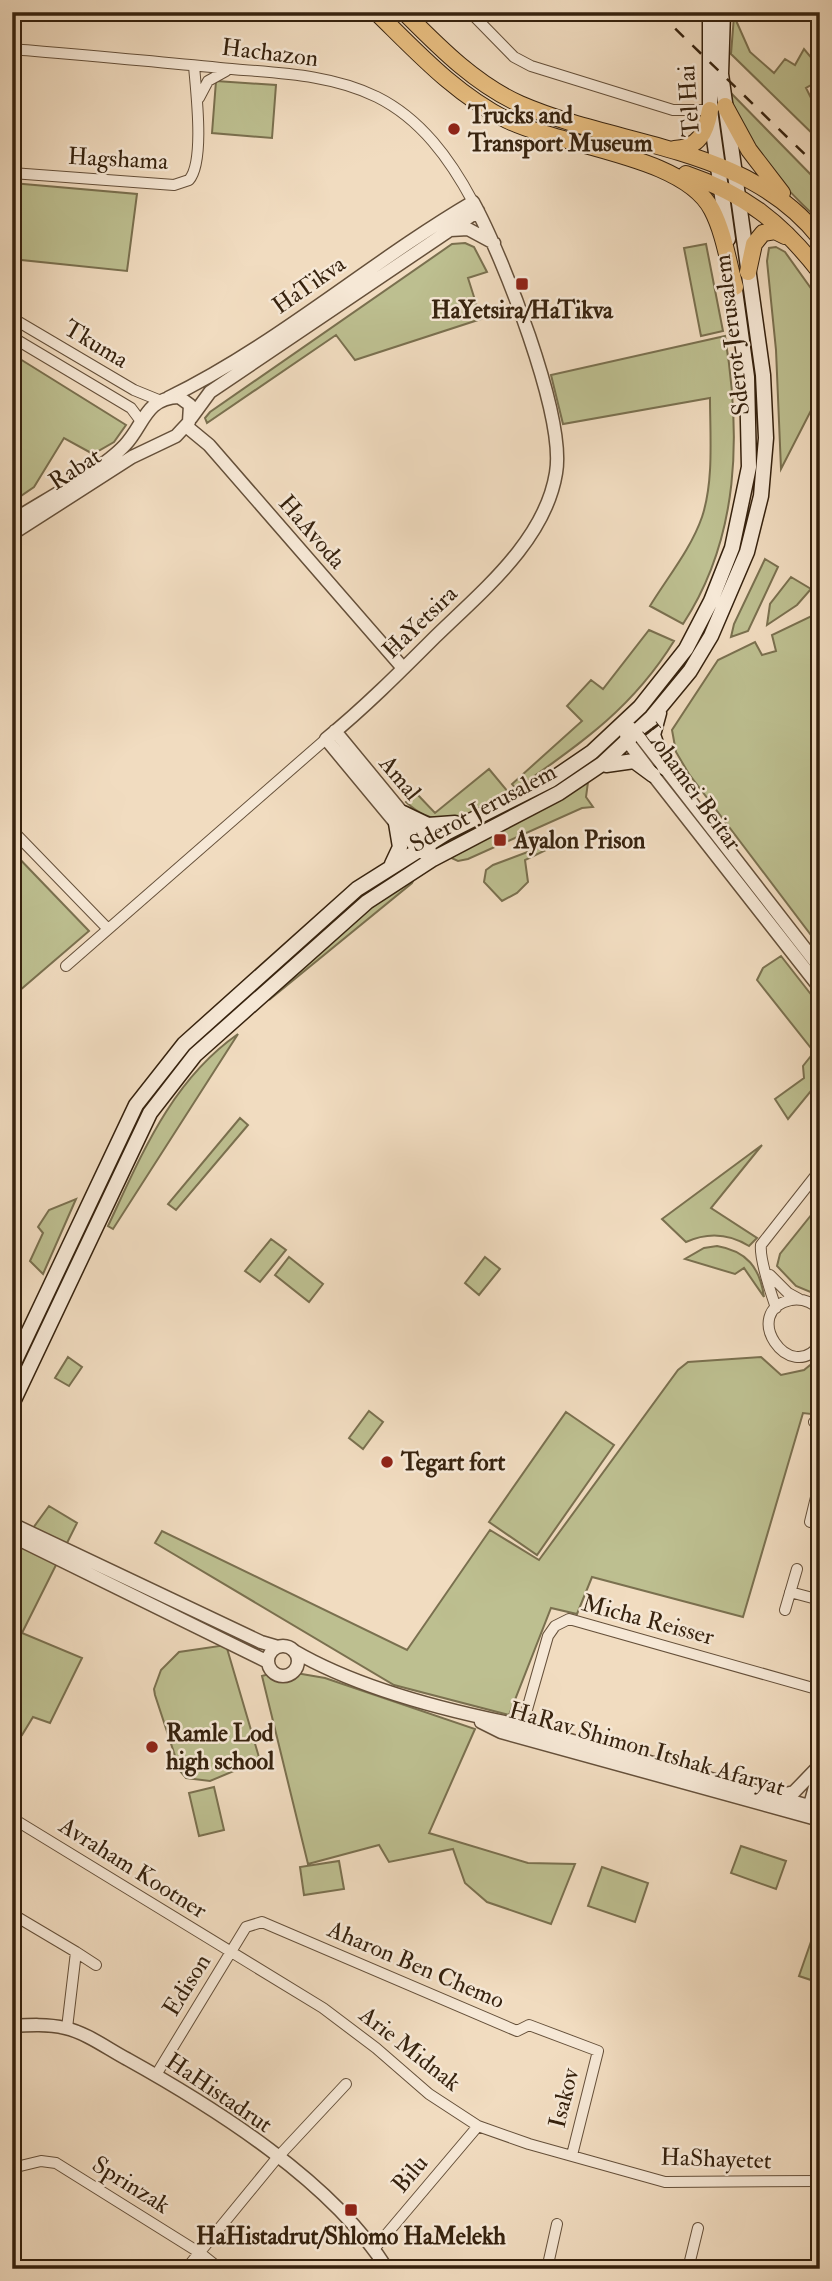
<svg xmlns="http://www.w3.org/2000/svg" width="832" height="2281" viewBox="0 0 832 2281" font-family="'IM FELL Double Pica',serif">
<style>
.green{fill:#bdbf90;stroke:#7a704f;stroke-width:2}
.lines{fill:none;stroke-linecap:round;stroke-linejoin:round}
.minor-casing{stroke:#65503a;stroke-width:12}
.tertiary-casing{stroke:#65503a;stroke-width:15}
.secondary-casing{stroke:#36220e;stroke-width:17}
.trunk-casing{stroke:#36220e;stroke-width:18}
.minor{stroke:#f6e8d6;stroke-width:10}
.tertiary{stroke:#f6e8d6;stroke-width:12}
.secondary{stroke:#f6e8d6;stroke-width:14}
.trunk{stroke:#e8be80;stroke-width:16}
.rail{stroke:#36220e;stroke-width:2.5;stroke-dasharray:12 12;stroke-linecap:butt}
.poi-dot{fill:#8f2418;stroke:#f6e8d6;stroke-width:2.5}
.labels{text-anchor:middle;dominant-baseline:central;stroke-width:5;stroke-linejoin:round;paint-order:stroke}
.street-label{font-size:24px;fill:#36220e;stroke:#f6e8d6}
.poi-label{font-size:24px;font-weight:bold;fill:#36220e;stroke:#f6e8d6;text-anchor:start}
</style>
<rect width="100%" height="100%" fill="#f1dcc0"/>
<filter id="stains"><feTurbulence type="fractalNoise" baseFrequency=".00286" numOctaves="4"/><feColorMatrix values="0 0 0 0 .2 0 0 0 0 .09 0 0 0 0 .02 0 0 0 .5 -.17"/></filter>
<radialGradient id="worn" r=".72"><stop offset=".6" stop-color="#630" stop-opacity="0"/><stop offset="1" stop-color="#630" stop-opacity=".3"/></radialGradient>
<path class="green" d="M734,16L750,52L774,73L785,59L795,65L804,49L820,68V80L806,88L820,116V141L731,54Z
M216,81L276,85L272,138L212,133Z
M729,91L820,184V221C784,188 738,140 729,91Z
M12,183L137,194L127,271L12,259Z
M465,243L474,247L487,272L468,278L481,319L355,360L336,335L207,423L205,418L210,412L452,244Z
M706,244L723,331L701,336L684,248Z
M776,247L785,252L820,301V393L781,469L776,350L767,261L769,248Z
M725,336C741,434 740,537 683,624L650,606C667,578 691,549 702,517C714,481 710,435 710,398L563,424L551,375Z
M12,354L126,425L114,442L93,454L64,438L34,487L12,502Z
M765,559L778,567L748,631L731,637L734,624Z
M791,577L811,589L797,605L767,625L770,604Z
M820,609V947L689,774L676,752L672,730L718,660L755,642L762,655L776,651L772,635L814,615Z
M649,630L674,641C632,709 580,744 516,789L512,784L582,721L567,706L591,680L603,689Z
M489,769L509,793C473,814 442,836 406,802L416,793L435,813Z
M588,782L586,797L593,807L582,808L468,859L458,861L449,857Z
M546,845L548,849L525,860L528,882L517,893L502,901L484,882L486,870L493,865Z
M12,851L89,931L12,997Z
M416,875L412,883L269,1000L351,922Z
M781,956L820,1006V1080L788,1119L775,1099L804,1078L803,1066L814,1052L757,980L763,968Z
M238,1034L113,1229L108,1226C142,1154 171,1081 238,1034Z
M240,1118L248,1125L176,1210L168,1204Z
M762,1145L711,1208L757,1238L749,1246C728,1233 708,1232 686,1242L662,1219Z
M76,1199L43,1274L30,1261L43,1233L38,1227L49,1210Z
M820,1204V1296L796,1286L777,1266L780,1254Z
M271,1239L286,1250L260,1282L245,1271Z
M717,1246C747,1251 760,1268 764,1297L744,1268L735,1274L685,1259L704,1248Z
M289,1257L323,1284L309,1302L275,1275Z
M485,1257L500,1269L479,1295L465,1283Z
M68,1357L82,1367L69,1386L55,1378Z
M761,1357L781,1375L804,1370L820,1357V1415L803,1413L743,1617L592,1577L577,1614L551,1608L509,1715L394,1685L155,1543L162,1531L407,1650L490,1530L539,1560L678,1370L688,1362Z
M369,1411L383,1422L363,1449L349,1438Z
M566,1412L614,1445L537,1555L489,1522Z
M49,1506L77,1523L22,1633L82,1658L50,1723L33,1717L22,1735L12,1732V1557Z
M226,1645L261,1764L248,1765L210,1781L186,1778L180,1771L155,1695L154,1689L161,1670L179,1652Z
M296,1673L325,1678L475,1729L429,1833L528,1863L575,1864L551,1924L487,1902L465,1883L453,1849L389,1862L379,1845L308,1864L262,1676L269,1674L283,1679Z
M214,1787L224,1830L199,1836L189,1793Z
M741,1846L786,1861L776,1889L731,1873Z
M339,1861L344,1889L304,1895L300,1867Z
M602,1867L648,1883L635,1922L588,1906Z
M814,1933L820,1935V1983L799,1976Z"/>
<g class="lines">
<g class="minor-casing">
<path id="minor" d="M470,12L514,57L531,66L673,110H710
M12,49C81,55 151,61 220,68C272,73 329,73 377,97C421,119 450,159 473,202
M199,98L208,81L226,71
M12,173L174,185L189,180C205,162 196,91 194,66
M12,318L134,390L161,401
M12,337L131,408L140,420
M12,830L108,929
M66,966L326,739
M770,1275L788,1293L799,1299
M776,1308C771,1293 759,1259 761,1245L820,1170
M820,1310C812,1302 803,1298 791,1300C739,1311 790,1387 820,1344
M814,1422L820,1424
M810,1522L819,1485
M790,1592L820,1600
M785,1610L797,1569
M526,1713L548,1636L555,1626L569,1619L820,1690
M12,1818L323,2008L376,2048L429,2094L478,2126L529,2144L665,2182L820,2181
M12,1914L76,1952L67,2028
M76,1952L96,1965
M156,2075L246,1927L262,1922L517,2031L529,2025L598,2051L572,2155
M12,2168L41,2161L56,2163L200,2253L220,2269
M374,2249L478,2126
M186,2269L277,2158L346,2084
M547,2269L557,2224
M688,2269L698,2228"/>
</g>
<g class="tertiary-casing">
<path id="tertiary" d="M450,230L468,229L494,243
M168,398C277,345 369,263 473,202C502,255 566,416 556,473C545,541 481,592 435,637C400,672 364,708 326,739L418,850L427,855
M191,418L210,392L478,211
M186,426L209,445L403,668
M12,521C43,501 102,470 125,445C144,425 145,398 179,397L190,405L189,422L176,436L132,457L12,534
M629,727L637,732L820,968
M335,731L428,844L430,851
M625,731L628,742L653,775L820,988
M12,1524L261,1642L278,1647
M12,1536L268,1662
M268 1661a15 15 0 1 1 30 0a15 15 0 1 1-30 0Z
M294,1651C354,1686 436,1708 504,1722L820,1809
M481,1722L501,1732L820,1820
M777,1796L794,1792L820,1765
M808,1812L820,1769
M12,2026C30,2025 48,2024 65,2028C87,2033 108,2049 127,2059C215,2108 333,2182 387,2269"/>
</g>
<g class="secondary-casing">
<path id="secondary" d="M710,12V110L728,239
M659,713L653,735L665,768
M606,765L634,761L653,775
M403,813L428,825L455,823
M392,864L400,847L396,823
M12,1367L136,1105L184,1044L357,889L446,833L551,780L592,752L640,707L686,649L711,601L732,548L749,467L747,377L733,276
M12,1404L150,1113L195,1055L367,902L433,859L559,793L602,764L652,717L690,671L711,636L747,552L761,496L766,438L763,375L721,74L723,12"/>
</g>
<g class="trunk-casing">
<path id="trunk" d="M376,12C417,52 455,94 507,120C563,147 685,156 712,210C724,233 728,262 735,287
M404,12C439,47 475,84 520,104C621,148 747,145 820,238
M725,106L749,150L782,193
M674,149C699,148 706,132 710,110
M686,174C745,194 782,223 820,272
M748,272L754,244L763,233L775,231L785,236"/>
</g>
<use href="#minor" class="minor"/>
<use href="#tertiary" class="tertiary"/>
<use href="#secondary" class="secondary"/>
<use href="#trunk" class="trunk"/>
<path class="rail" d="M658,12L820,169"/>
</g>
<g class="poi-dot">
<circle cx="454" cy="129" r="7"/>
<rect x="515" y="277" width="14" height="14" rx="3.5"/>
<rect x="493" y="833" width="14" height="14" rx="3.5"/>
<circle cx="387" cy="1462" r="7"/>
<circle cx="152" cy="1747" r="7"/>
<rect x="344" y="2203" width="14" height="14" rx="3.5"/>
</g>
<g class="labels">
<g class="street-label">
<text transform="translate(270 53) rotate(7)">Hachazon</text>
<text transform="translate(689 101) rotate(-94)">Tel Hai</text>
<text transform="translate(118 159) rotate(3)">Hagshama</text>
<text transform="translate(309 285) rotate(-35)">HaTikva</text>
<text transform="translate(732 335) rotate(-97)">Sderot Jerusalem</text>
<text transform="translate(96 344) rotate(31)">Tkuma</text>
<text transform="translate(75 469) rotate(-33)">Rabat</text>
<text transform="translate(312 532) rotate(49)">HaAvoda</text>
<text transform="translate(420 622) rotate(-44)">HaYetsira</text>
<text transform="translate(400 778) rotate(50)">Amal</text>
<text transform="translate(692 787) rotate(54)">Lohamei Beitar</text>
<text transform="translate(483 808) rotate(-28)">Sderot Jerusalem</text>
<text transform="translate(648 1620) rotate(15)">Micha Reisser</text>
<text transform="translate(647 1749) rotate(16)">HaRav Shimon Itshak Afaryat</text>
<text transform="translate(133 1868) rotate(32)">Avraham Kootner</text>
<text transform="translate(416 1965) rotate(23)">Aharon Ben Chemo</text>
<text transform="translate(187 1985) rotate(-58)">Edison</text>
<text transform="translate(410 2049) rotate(38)">Arie Midnak</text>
<text transform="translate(219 2093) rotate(34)">HaHistadrut</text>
<text transform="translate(564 2098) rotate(-76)">Isakov</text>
<text transform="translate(716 2159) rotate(2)">HaShayetet</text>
<text transform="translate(410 2174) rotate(-50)">Bilu</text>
<text transform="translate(131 2185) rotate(32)">Sprinzak</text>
</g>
<g class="poi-label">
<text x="468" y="115">Trucks and<tspan x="468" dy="28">Transport Museum</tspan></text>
<text x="522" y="310" text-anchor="middle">HaYetsira/HaTikva</text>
<text x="514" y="840">Ayalon Prison</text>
<text x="401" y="1462">Tegart fort</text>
<text x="166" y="1733">Ramle Lod<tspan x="166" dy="28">high school</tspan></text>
<text x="351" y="2236" text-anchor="middle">HaHistadrut/Shlomo HaMelekh</text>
</g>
</g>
<rect width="832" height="2281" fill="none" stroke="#f1dcc0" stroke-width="42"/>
<rect x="14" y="14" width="804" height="2253" fill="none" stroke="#36220e" stroke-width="3.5"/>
<rect x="21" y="21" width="790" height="2239" fill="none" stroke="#36220e" stroke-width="2"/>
<rect width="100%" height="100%" filter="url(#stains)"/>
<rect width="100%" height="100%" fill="url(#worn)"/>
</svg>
